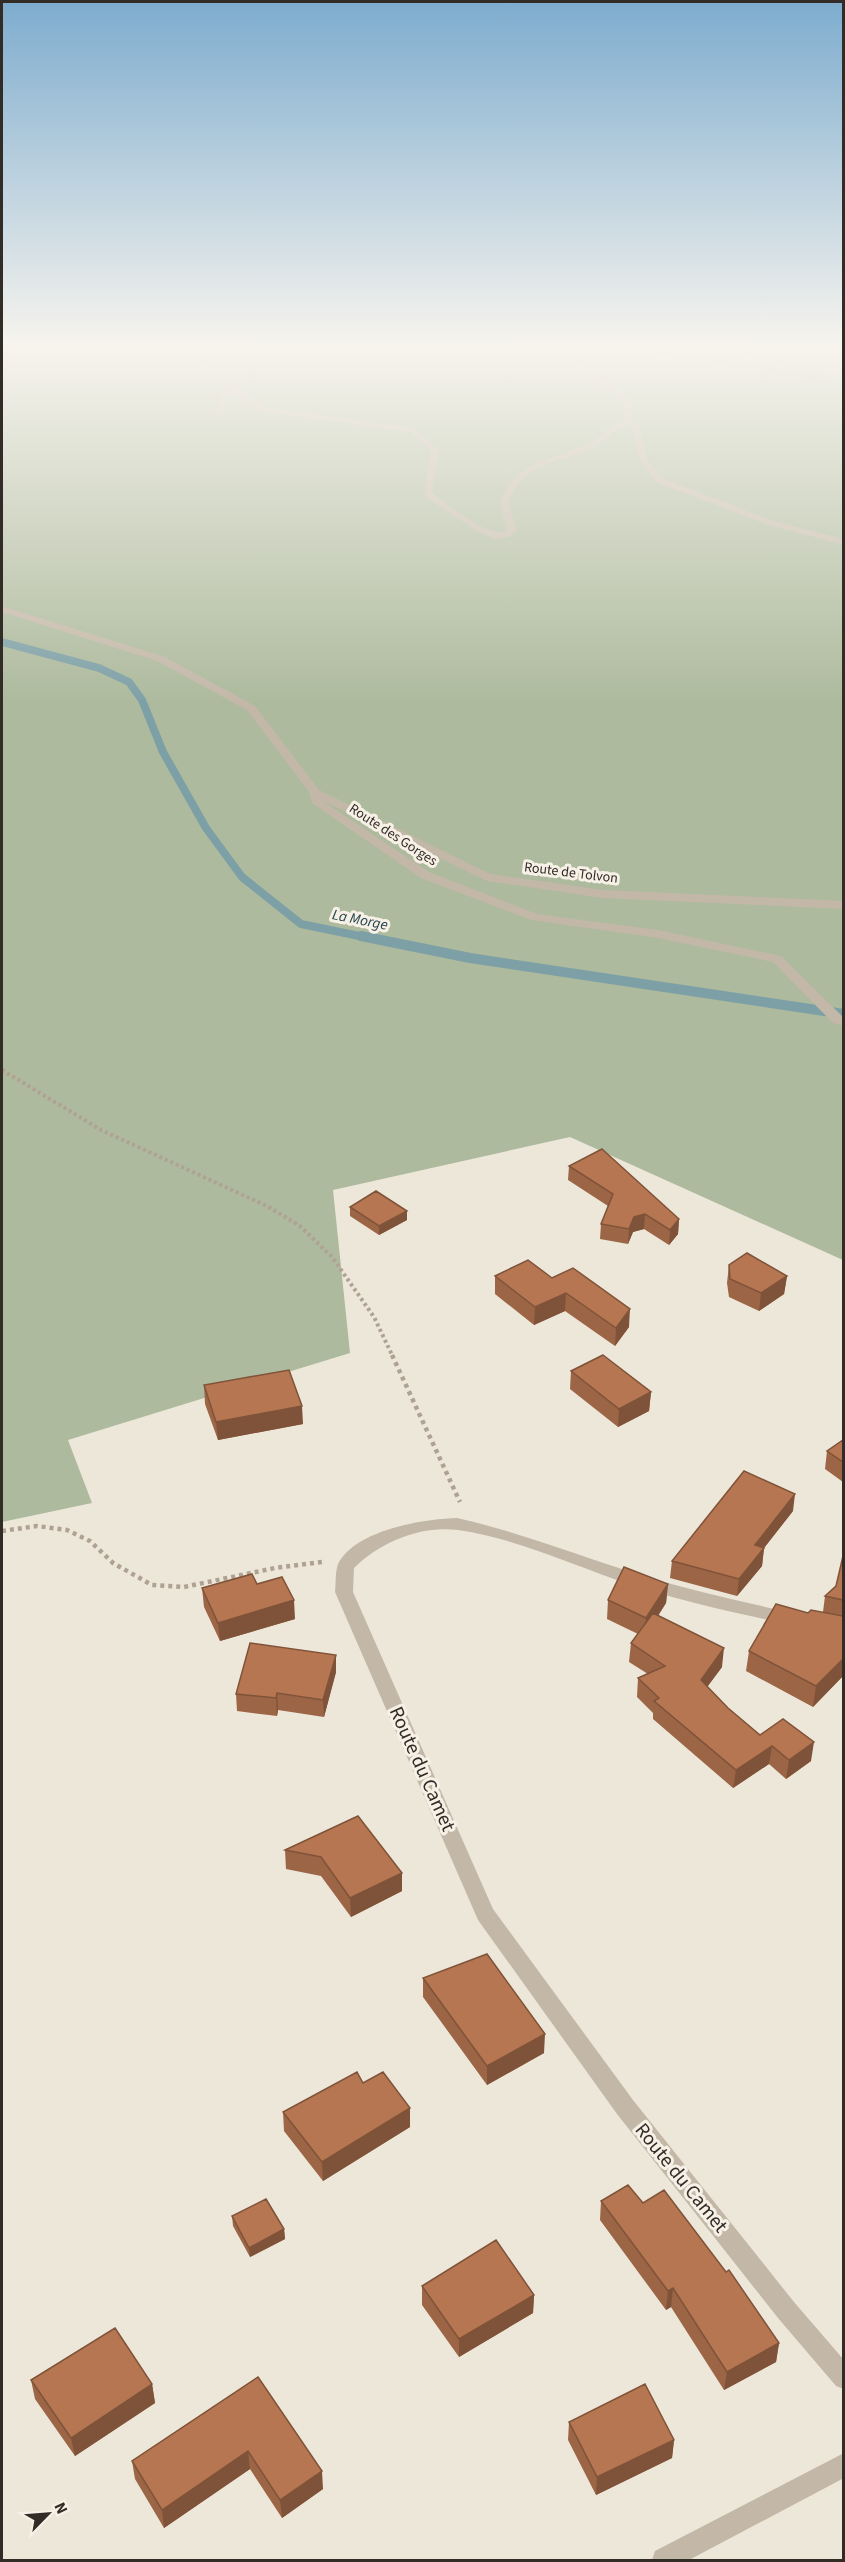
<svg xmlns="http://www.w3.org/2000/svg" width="845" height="2562" viewBox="0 0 845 2562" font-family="'Source Sans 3',sans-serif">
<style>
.green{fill:#adba9d}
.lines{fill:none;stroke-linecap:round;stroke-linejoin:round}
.stream-far1{stroke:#7da0a6;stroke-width:8}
.stream{stroke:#7da0a6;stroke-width:10}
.path-far2{stroke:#afa293;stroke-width:2;stroke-dasharray:1.5 1.5;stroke-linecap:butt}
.path-far1{stroke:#afa293;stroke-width:4;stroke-dasharray:3 3;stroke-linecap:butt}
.path{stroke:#afa293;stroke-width:4.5;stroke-dasharray:4 4;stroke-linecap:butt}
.lane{fill:#c3b8a8;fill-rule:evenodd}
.street{fill:#c3b8a8;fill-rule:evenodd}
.wall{fill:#9c6546}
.shaded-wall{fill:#7f5339}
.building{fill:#b57651;stroke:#7f5339;stroke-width:1.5}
.labels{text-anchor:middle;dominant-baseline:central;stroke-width:6;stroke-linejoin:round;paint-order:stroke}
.far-street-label{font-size:14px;fill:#322c27;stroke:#f6f0e6}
.far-water-label{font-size:15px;font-style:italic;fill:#23454d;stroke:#f6f0e6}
.near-street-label{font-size:20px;fill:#322c27;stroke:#f6f0e6}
</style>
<rect width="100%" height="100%" fill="#ede7da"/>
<path class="green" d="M2,346H843V1260L570,1137L333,1190L350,1353L68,1440L92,1503L2,1522Z"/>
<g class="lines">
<path class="stream-far1" d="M2,642L99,668L129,682L142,700L163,752L206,828L242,877L301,924L369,938"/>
<path class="stream" d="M361,936L470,958L844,1014"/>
<path class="path-far2" d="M615,346L798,373L839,386
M727,346L798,367L827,380"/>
<path class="path-far1" d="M2,1070L101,1130L267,1206L300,1226L332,1257L374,1317L393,1357"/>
<path class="path" d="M392,1355L460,1502
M2,1531L37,1526L67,1530L90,1541L113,1563L152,1585L184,1587L275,1568L322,1562"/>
<path class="lane" d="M171,346H180L235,388L269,408L412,428L439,449L432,493C448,504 490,540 507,530L500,503C513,459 559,460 593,441C604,435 611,424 624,420L625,405L617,396L566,363L573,361L623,392L633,405L632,420L639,423L647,460L664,479L774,521L844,539V545L768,525L658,483L639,460L631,425C617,425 608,440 596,446C573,458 546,460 526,476C517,483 512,493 508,503L517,530L512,536L496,539L478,532L424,496L431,450L410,432L267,412L232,393L229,395L224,412H218L221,394L227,390Z"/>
<path class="street" d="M2,606L165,657L255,706L319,790L490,874L603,890L844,901V909L603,898L487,881L321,800L429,872L537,914L658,930L781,956L844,1018V1026L833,1023L773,962L658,938L531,920L421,878L312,803L309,792L247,710L157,661L2,612Z
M457,1518C520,1532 579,1556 641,1575C689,1590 739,1601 788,1612L794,1613L797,1618L794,1623L788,1624C735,1613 681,1601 628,1584C576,1566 511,1537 458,1530C421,1525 380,1542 354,1568L353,1592L493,1909L633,2100L794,2302L844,2360V2389L836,2386L778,2318L617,2114L478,1920L335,1592C336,1584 335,1572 338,1564C355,1530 423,1519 457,1518Z
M844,2453V2478L689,2560H652L655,2551Z"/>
</g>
<path class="wall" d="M569,1166L679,1219L678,1234L669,1245L644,1229L633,1232L628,1244L600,1239L601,1224L608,1206L568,1180Z
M350,1207L407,1220L379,1235L350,1216Z
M729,1265L787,1276L784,1294L759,1311L729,1297L727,1283Z
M495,1276L552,1278L629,1327L615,1346L565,1311L534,1325L495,1294Z
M571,1371L651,1392L649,1411L618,1427L570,1389Z
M204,1385L303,1424L218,1440L205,1404Z
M843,1440V1482L825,1469L827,1451Z
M793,1511L764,1548L762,1566L737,1596L670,1578L672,1561Z
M843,1556V1676L813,1707L746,1671L749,1651L808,1613L823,1612L825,1596L836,1586Z
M668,1584L666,1603L658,1616L722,1667L707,1687L728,1708L760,1735L811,1761L786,1779L769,1764L733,1788L653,1719V1713L637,1697L638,1678L648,1674L629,1662L631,1643L638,1634L607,1619L608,1600Z
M202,1588L295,1619L220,1641L204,1607Z
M336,1655V1672L324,1717L278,1710L277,1716L237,1711L236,1694Z
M358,1816L402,1891L351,1917L321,1876L286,1869L285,1850Z
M423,1978L544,2053L487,2085L423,1997Z
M363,2083L410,2127L323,2181L284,2131L283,2112Z
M601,2201L643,2203L779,2343L776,2362L724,2390L671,2307L666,2310L600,2220Z
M232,2216L284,2229L285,2239L250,2257L233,2226Z
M422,2286L534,2295L533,2313L459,2357L422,2305Z
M258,2377L323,2489L282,2518L250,2469L164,2528L135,2479L132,2461Z
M31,2380L152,2384L155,2403L75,2456L35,2399Z
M569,2422L674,2440L672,2458L596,2495L568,2440Z"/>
<path class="shaded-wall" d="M407,1211V1220L379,1235V1226Z
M645,1214L644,1229L633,1232L628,1244L629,1229L634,1217Z
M679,1219L678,1234L669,1245L670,1230Z
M787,1276L784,1294L759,1311L761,1293Z
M566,1293L565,1311L534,1325L535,1307Z
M630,1309L629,1327L615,1346L616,1328Z
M651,1392L649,1411L618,1427L619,1409Z
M302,1406L303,1424L218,1440L216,1422Z
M795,1494L793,1511L753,1562L755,1545Z
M764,1548L762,1566L737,1596L739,1579Z
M668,1584L666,1603L644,1637L646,1618Z
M294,1600L295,1619L220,1641L218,1623Z
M724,1648L722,1667L699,1698L701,1680Z
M336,1655V1672L324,1717L323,1700Z
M843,1659V1676L813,1707L816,1686Z
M277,1693L278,1710L277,1716L276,1698Z
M814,1742L811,1761L786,1779L789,1760Z
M772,1746L769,1764L733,1788L736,1770Z
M402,1873V1891L351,1917L350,1898Z
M545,2034L544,2053L487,2085V2066Z
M410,2108V2127L323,2181L322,2162Z
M284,2229L285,2239L250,2257L249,2248Z
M673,2288L671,2307L666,2310L668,2291Z
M534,2295L533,2313L459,2357V2339Z
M779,2343L776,2362L724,2390L727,2372Z
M152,2384L155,2403L75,2456L71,2438Z
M674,2440L672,2458L596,2495L597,2477Z
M248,2451L250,2469L164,2528L162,2510Z
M322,2471L323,2489L282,2518L280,2500Z"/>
<path class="building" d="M602,1149L679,1219L670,1230L645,1214L634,1217L629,1229L601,1224L613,1194L569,1166Z
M376,1191L407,1211L379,1226L350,1207Z
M747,1253L787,1276L761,1293L730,1279L729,1265Z
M528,1260L552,1278L573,1268L630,1309L616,1328L566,1293L535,1307L495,1276Z
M603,1355L651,1392L619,1409L571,1371Z
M289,1370L302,1406L216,1422L204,1385Z
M843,1440V1462L827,1451Z
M744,1471L795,1494L755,1545L764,1548L739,1579L672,1561Z
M843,1556V1600L825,1596L836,1586Z
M624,1567L668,1584L646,1618L608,1600Z
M252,1574L257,1584L282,1577L294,1600L218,1623L202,1588Z
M776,1604L808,1613L811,1610L843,1616V1659L816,1686L749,1651Z
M653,1613L724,1648L701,1680L728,1708L760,1735L783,1719L814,1742L789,1760L772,1746L736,1770L654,1701L659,1698L638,1678L665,1666L631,1643Z
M250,1643L336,1655L323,1700L277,1693L276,1698L236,1694Z
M358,1816L402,1873L350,1898L321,1857L285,1850Z
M487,1954L545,2034L487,2066L423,1978Z
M357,2072L363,2083L383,2072L410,2108L322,2162L283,2112Z
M628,2185L643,2203L664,2190L726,2272L729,2270L779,2343L727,2372L673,2288L668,2291L601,2201Z
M266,2199L284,2229L249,2248L232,2216Z
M496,2240L534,2295L459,2339L422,2286Z
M115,2328L152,2384L71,2438L31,2380Z
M258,2377L322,2471L280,2500L248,2451L162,2510L132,2461Z
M645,2384L674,2440L597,2477L569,2422Z"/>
<linearGradient id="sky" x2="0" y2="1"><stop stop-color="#7dacce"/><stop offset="0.49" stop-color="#f7f4ee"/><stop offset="1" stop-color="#f7f4ee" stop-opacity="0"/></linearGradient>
<rect width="845" height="705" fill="url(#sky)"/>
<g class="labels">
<g class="far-street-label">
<text transform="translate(393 835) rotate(33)">Route des Gorges</text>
<text transform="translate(571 873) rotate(7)">Route de Tolvon</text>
</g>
<g class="far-water-label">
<text transform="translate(360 920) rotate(11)">La Morge</text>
</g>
<g class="near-street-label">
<text transform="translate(422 1769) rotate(66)">Route du Camet</text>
<text transform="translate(681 2178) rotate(51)">Route du Camet</text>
</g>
</g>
<rect width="845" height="2562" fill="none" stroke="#322c27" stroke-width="6"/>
<g transform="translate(48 2514) rotate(65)" stroke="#f6f0e6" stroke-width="4.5" paint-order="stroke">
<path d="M0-4.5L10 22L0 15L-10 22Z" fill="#322c27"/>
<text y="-9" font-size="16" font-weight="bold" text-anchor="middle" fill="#322c27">N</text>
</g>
</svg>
